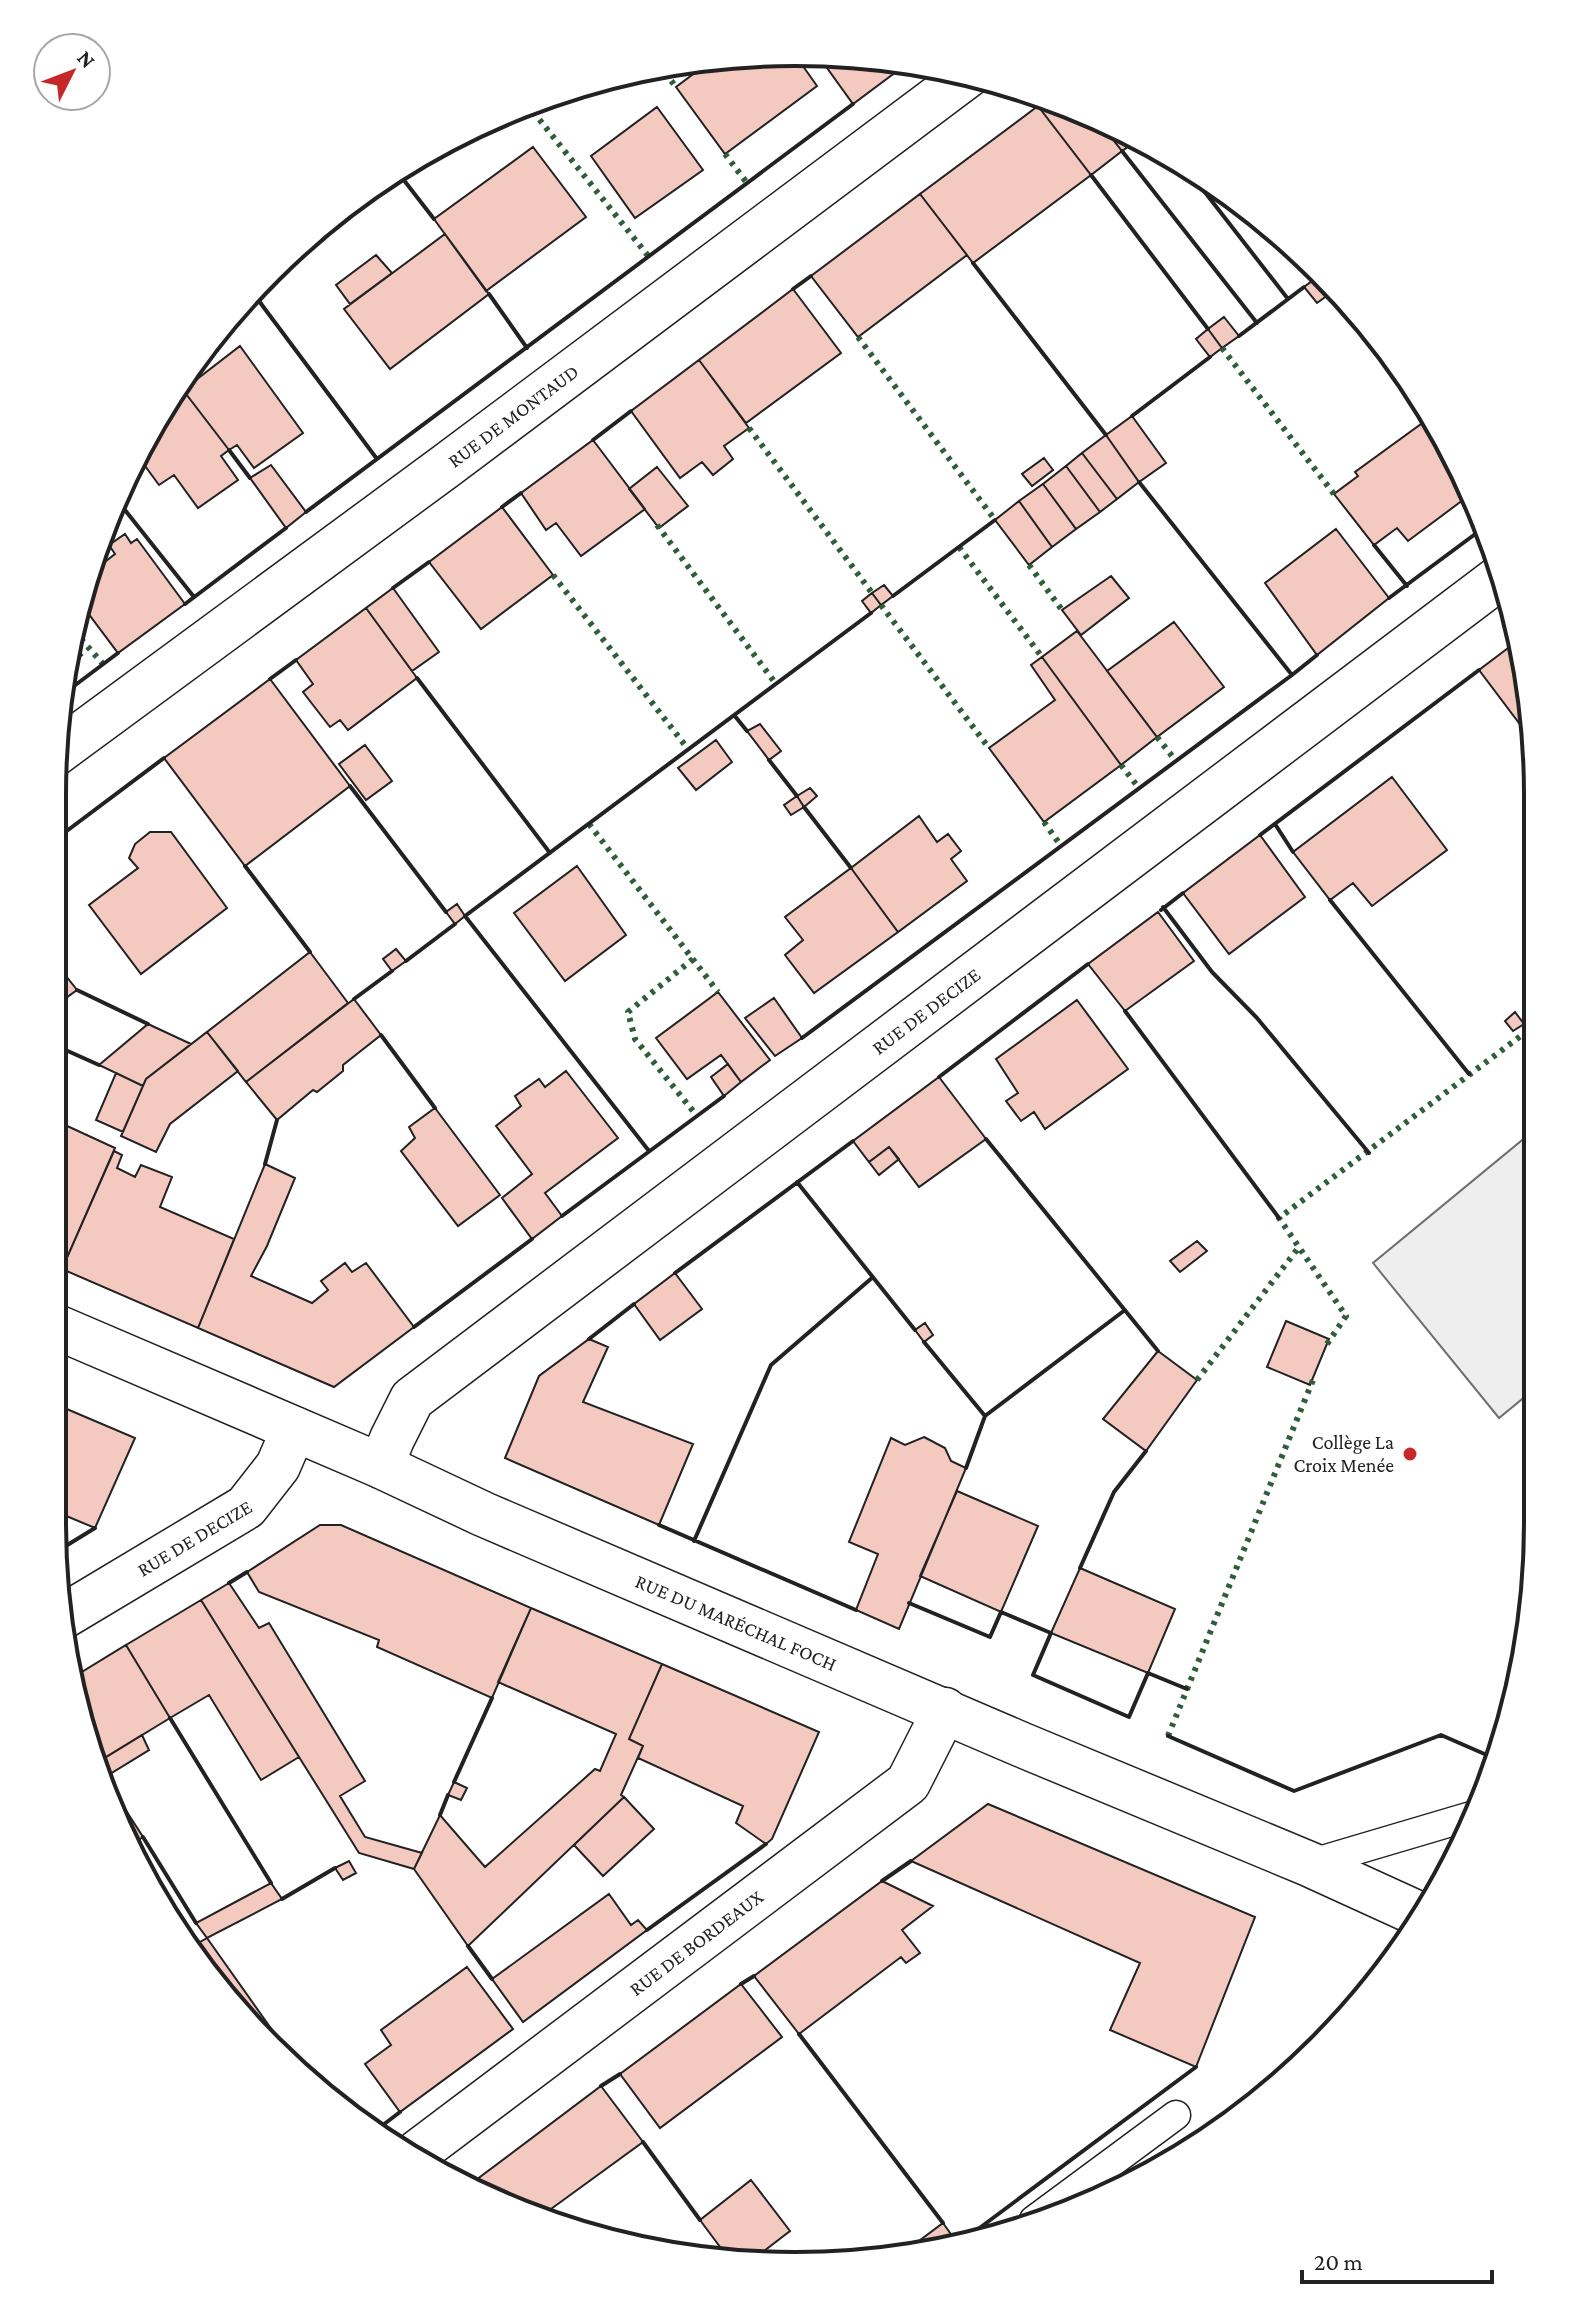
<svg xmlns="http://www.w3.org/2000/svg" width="1590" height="2318" viewBox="0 0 1590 2318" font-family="'Crimson Pro',serif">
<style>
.green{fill:#eee;stroke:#6f6f6f;stroke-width:2}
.building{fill:#f3c9c0;stroke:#222;stroke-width:2}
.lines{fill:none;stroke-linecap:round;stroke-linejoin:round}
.service-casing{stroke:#222;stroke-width:31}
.minor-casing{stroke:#222;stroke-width:47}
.secondary-casing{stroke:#222;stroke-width:47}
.service{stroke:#fff;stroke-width:28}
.minor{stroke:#fff;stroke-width:44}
.secondary{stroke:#fff;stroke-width:44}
.hedge{stroke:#2f5e38;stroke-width:6;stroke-dasharray:4 6;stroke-linecap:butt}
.wall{stroke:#222;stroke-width:4}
.poi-dot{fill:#c62828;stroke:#fff;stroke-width:3}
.labels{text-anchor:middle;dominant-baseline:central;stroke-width:6;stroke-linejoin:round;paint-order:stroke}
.street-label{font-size:20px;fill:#222;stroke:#fff}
.poi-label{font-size:20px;fill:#222;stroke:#fff;text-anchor:end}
.rim{fill:none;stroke:#222;stroke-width:4}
</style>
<rect width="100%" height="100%" fill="#fff"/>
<path class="green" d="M1538,1127V1386L1499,1418L1373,1263Z"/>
<path class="building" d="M793,52L817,86L725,154L676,87L712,60Z
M817,54L908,63L853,104Z
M1047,99L1080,109L1096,118L1122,151L1091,175L1038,106Z
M1038,106L1091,175L973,263L920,194Z
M657,107L703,170L635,218L591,156Z
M1096,118L1137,140L1122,151Z
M533,147L586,217L486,291L434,219Z
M920,194L967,255L858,337L811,276Z
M445,234L489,294L390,369L344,309Z
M376,255L392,273L350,304L336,285Z
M1323,273L1335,290L1317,303L1304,287Z
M793,289L841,353L746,423L699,360Z
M1224,317L1239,336L1222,348L1208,329Z
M1208,329L1222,348L1210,357L1196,339Z
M240,346L303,433L254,468L237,445L229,450L183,390Z
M699,360L749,428L724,446L733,459L713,475L702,462L680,478L631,411Z
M183,390L229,450L221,456L238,480L198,508L174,475L159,485L137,455Z
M1132,416L1166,463L1139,482L1106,435Z
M1428,419L1461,466L1471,494L1408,541L1397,528L1374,545L1334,494L1358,476L1355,472Z
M1106,435L1139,482L1117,499L1082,453Z
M593,440L645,509L581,556L556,523L546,530L521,493Z
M1082,453L1117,499L1100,512L1066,466Z
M1044,458L1053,470L1032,486L1022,474Z
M271,465L306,512L286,528L250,478Z
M1066,466L1100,512L1076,529L1043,484Z
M657,467L688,506L659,528L629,489Z
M1043,484L1076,529L1052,547L1019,501Z
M1019,501L1052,547L1029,565L995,520Z
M502,507L553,575L481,629L429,562Z
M1336,529L1389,598L1317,655L1265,583Z
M125,534L131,543L137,539L185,604L118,653L82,605L93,571L115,554L109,545Z
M1111,576L1129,598L1081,635L1062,610Z
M884,585L893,596L881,605L872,593Z
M393,588L439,652L412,671L366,608Z
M872,593L881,605L871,613L862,601Z
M366,608L417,678L348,730L340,720L330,727L303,692L313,684L296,660Z
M1174,622L1224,687L1157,737L1107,671Z
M74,628L81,639L73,643L82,655L65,668L66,650Z
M1077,631L1157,737L1121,765L1042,657Z
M1520,639L1524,650L1532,732L1528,735L1479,670Z
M1042,657L1121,765L1044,822L989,748L1055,700L1031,665Z
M270,679L350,786L245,866L164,758Z
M760,724L781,751L769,760L747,731Z
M716,740L732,762L696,790L678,768Z
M365,745L392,781L366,800L339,764Z
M1392,777L1447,850L1372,906L1353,883L1330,900L1293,852Z
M810,788L817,796L804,807L797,796Z
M797,796L804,807L791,815L784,805Z
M919,816L937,842L948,834L961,851L951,859L967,881L898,932L851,868Z
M150,832H171L227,908L141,974L89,905L138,868L129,858L135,844Z
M1260,835L1305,897L1229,954L1183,893Z
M577,866L626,935L565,981L514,913Z
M851,868L898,932L814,993L785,955L803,940L785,917Z
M457,904L465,916L455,924L446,912Z
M1158,912L1194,961L1125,1011L1088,964Z
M396,949L406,961L392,971L383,959Z
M310,952L348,1003L246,1082L207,1032Z
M52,958L77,990L52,1008Z
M718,992L770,1060L741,1082L721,1055L687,1079L656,1038Z
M774,998L802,1038L775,1056L745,1018Z
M354,999L381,1035L343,1065V1071L317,1092L313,1090L277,1120L246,1082Z
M1077,1000L1128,1069L1045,1129L1034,1112L1021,1121L1006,1101L1018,1093L996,1059Z
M1515,1012L1524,1024L1513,1031L1505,1021Z
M148,1024L191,1044L146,1079L143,1086L99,1065Z
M207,1032L238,1071L170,1124L156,1152L121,1136L146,1079Z
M52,1043L61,1048L52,1067Z
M728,1064L741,1082L724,1096L711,1077Z
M566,1071L618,1138L545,1193L562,1216L532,1239L502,1198L532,1174L496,1126L521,1106L515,1096L539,1079L545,1087Z
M116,1073L143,1086L123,1132L96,1120Z
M939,1077L986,1139L919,1187L889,1147L869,1162L853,1141Z
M435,1108L500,1195L458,1226L401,1151L415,1138L409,1127Z
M52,1119L115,1148L62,1269L52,1265Z
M889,1147L899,1159L879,1175L869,1162Z
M114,1151L122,1155L117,1168L135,1177L141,1165L172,1177L160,1207L234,1239L198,1328L62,1269Z
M265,1164L295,1178L267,1246L251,1276L312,1303L328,1290L321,1281L345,1263L352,1272L366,1263L414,1327L334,1387L198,1328Z
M1197,1241L1207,1251L1180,1272L1170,1261Z
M675,1273L702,1309L660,1340L634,1304Z
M1286,1321L1329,1339L1310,1385L1267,1367Z
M925,1323L933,1335L924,1342L915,1330Z
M589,1339L608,1347L583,1402L693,1444L659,1525L505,1458L539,1376Z
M1158,1351L1197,1380L1146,1451L1103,1419Z
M55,1404L135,1438L95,1528L52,1510V1412Z
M924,1437L945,1448L951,1461L966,1468L899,1629L856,1610L878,1554L849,1542L891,1438L905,1445Z
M957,1491L1038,1526L1001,1612L920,1576Z
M320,1525H341L531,1608L492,1698L377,1647L379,1640L259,1592L247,1572Z
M1080,1568L1175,1609L1148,1673L1051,1633Z
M229,1583L259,1628L269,1623L365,1781L340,1796L365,1837L422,1853L414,1869L359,1853L201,1600Z
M201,1600L299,1757L261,1780L209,1695L170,1718L126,1645Z
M531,1608L662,1664L629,1739L643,1746L621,1795L624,1797L468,1946L414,1869L440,1815L485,1867L595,1769L600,1771L616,1734L498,1682Z
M126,1645L170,1718L98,1762L77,1716L72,1678Z
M662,1664L819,1732L772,1839L766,1844L736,1823L743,1806L638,1758L643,1746L629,1739Z
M142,1735L149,1750L105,1777L98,1762Z
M454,1782L467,1788L461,1800L448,1795Z
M109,1784L143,1837L135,1842Z
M624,1797L654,1829L603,1876L574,1845Z
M988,1804L1255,1917L1196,2067L1110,2030L1140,1963L911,1861Z
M349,1861L356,1873L343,1880L335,1868Z
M882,1881L933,1906L902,1930L920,1953L906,1963L901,1957L799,2034L754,1976Z
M271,1883L282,1899L207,1938L196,1923Z
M609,1894L631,1925L638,1920L647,1930L523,2022L492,1979Z
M207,1938L311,2085L188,1949Z
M467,1967L513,2029L400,2112L365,2064L391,2045L381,2030Z
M741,1984L782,2037L660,2128L620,2074Z
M601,2086L643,2142L540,2217L510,2209L475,2187L472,2183Z
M751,2180L790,2231L755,2258L729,2259L700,2220Z
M943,2223L958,2244L940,2252L903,2253Z"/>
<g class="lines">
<g class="service-casing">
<path id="service" d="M1309,1864L1478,1814
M1034,2220L1176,2115"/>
</g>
<g class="minor-casing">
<g id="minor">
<path id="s1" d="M56,753L446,466L968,75"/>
<path id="s2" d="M381,1466L392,1439L412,1399L1499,578"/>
<path id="s3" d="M64,1616L246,1507L278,1466L294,1429"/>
<path id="s4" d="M418,2152L908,1783L945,1710"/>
</g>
</g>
<g class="secondary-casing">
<g id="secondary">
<path id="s5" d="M52,1325L381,1466L483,1514L1020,1744L1309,1864L1423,1916"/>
</g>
</g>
<use href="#service" class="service"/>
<use href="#minor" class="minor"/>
<use href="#secondary" class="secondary"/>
<path class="hedge" d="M659,65L676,87
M527,104L649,257
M725,154L747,183
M858,337L995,520
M1222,348L1334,494
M749,428L872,593
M657,525L776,684
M959,547L1042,657
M1029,565L1062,610
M553,575L688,749
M881,605L989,748
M81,639L103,664
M1157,737L1176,761
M1121,765L1139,788
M1044,822L1061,846
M589,824L718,992
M693,959L628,1012L635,1039L697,1116
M1327,1344L1346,1316L1279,1218L1538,1023
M1197,1380L1299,1247
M1168,1736L1313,1380"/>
<path class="wall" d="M1122,151L1257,323
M1183,164L1288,299
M396,170L434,219
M1091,175L1208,329
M973,263L1106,435
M793,289L811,276
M253,293L377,459
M489,294L527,348
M1239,336L1304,287
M1132,416L1210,357
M593,440L631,411
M229,450L250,478
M1139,482L1292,675L1317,655
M117,500L194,597
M502,507L521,493
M306,512L853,104
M1374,545L1407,586
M393,588L429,562
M893,596L995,520
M1389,598L1482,529
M185,604L286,528
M417,678L550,853
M270,679L296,660
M62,695L118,653
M734,715L747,731
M769,760L797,796
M350,786L446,912
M804,807L851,868
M1275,824L1293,852
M1260,835L1479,670
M52,842L164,758
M245,866L310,952
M1330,900L1469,1074
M1163,907L1212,972L1257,1018L1369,1153
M1161,910L1183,893
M406,961L455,924
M77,990L148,1024
M354,999L392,971
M1125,1011L1279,1218
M381,1035L435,1108
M802,1038L1292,675
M61,1048L99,1065
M939,1077L1088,964
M986,1139L1158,1351
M649,1151L465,916L871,613
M265,1164L277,1120
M797,1182L915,1330
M562,1216L724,1096
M675,1273L853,1141
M414,1327L532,1239
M589,1339L634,1304
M924,1342L985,1416
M966,1468L985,1416L1125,1310
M659,1525L856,1610
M694,1541L771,1365L873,1277
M56,1552L95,1528
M1080,1568L1114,1492L1146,1451
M229,1583L247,1572
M909,1603L990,1637L1001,1612L1051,1633L1033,1675L1129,1717L1148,1673L1187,1689
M170,1718L271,1883
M1168,1736L1294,1791L1441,1735L1496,1759
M454,1782L492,1698
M440,1815L448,1795
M143,1837L196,1923
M882,1881L911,1861
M282,1899L335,1868
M647,1930L766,1844
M468,1946L492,1979
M741,1984L754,1976
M799,2034L943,2223
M601,2086L620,2074
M379,2128L400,2112
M643,2142L700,2220
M958,2244L1196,2067"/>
</g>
<circle class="poi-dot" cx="1410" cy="1454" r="8"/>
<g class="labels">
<g class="street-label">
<text stroke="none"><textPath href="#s1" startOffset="568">RUE DE MONTAUD</textPath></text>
<text stroke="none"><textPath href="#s2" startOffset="718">RUE DE DECIZE</textPath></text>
<text stroke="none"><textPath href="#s3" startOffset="152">RUE DE DECIZE</textPath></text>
<text stroke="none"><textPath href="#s5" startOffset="746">RUE DU MARÉCHAL FOCH</textPath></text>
<text stroke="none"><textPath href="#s4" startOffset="348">RUE DE BORDEAUX</textPath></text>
</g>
<g class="poi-label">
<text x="1394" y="1442">Collège La<tspan x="1394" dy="23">Croix Menée</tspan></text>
</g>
</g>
<path d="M0 0H1590V2318H0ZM795 66H795A729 729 0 0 1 1524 795V1523A729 729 0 0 1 795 2252H795A729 729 0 0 1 66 1523V795A729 729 0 0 1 795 66Z" fill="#fff" fill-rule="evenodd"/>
<path class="rim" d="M795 66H795A729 729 0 0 1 1524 795V1523A729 729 0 0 1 795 2252H795A729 729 0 0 1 66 1523V795A729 729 0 0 1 795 66Z"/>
<g transform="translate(72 72) rotate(48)"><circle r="38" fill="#ffffff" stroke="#a7a7a7" stroke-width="2"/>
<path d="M0-6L14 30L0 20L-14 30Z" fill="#c62828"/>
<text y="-12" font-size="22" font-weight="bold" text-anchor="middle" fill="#222222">N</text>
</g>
<path d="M1302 2270v12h190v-12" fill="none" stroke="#222222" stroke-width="4"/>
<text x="1314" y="2270" font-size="24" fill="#222222" stroke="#ffffff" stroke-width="6" paint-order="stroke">20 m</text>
</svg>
